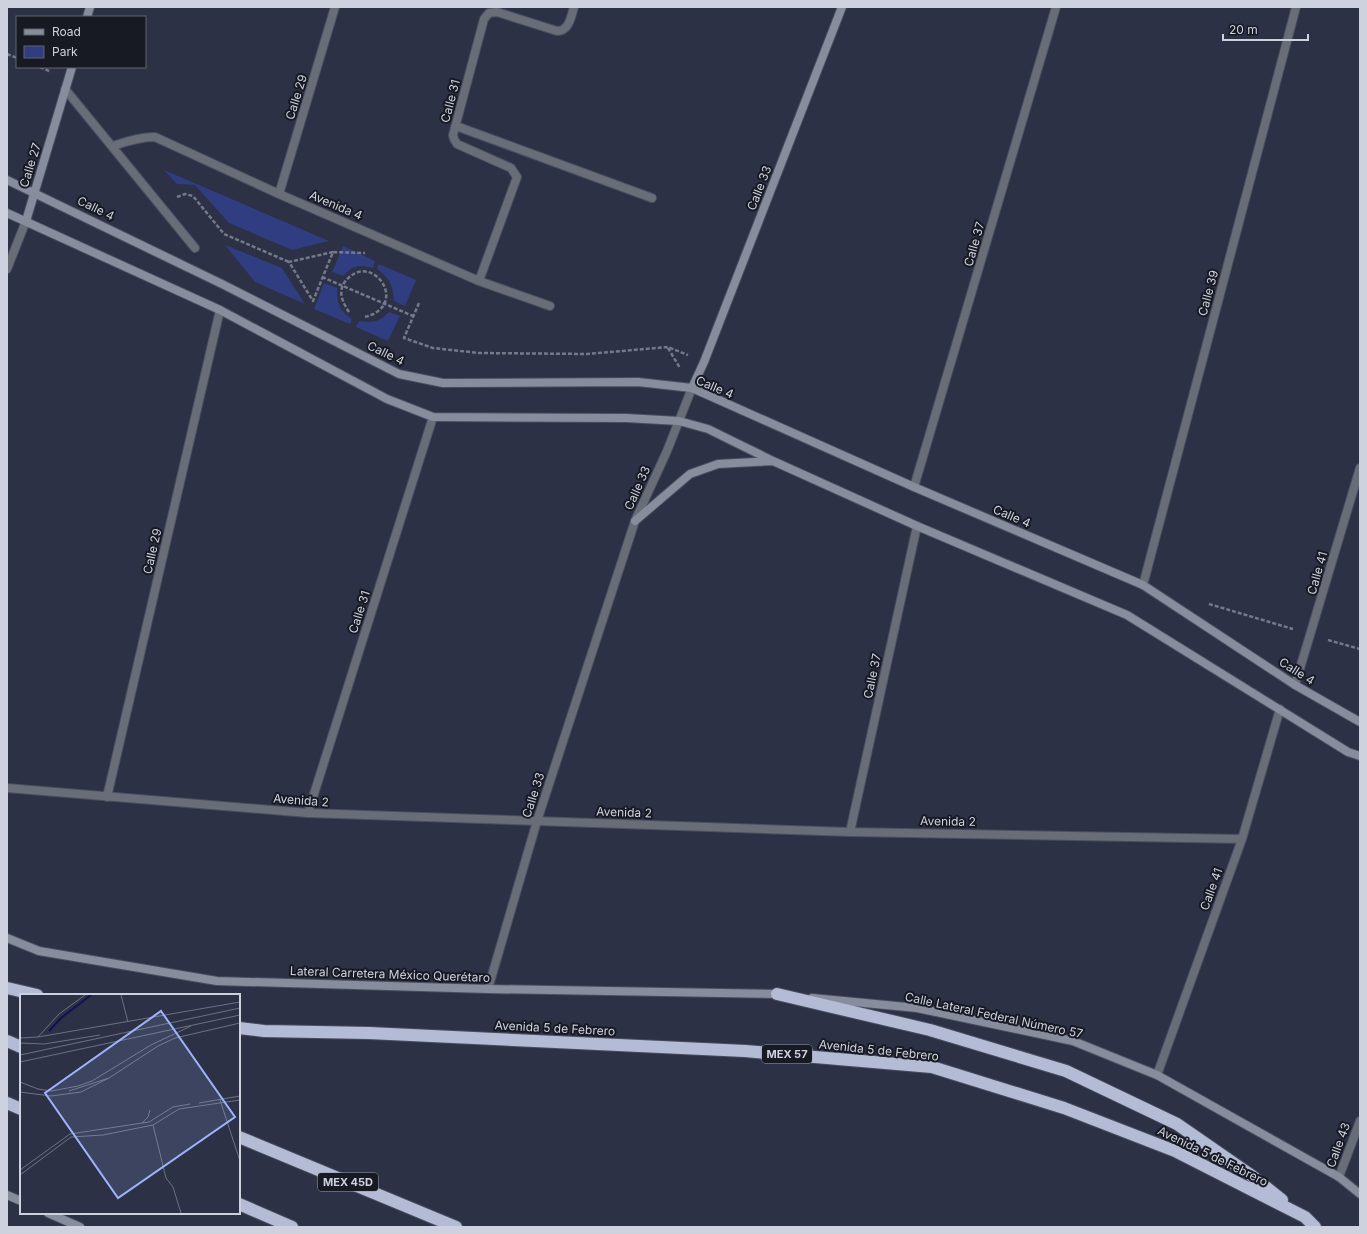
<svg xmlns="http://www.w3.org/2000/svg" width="1367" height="1234" viewBox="0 0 1367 1234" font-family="Inter,sans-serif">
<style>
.green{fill:#303d80}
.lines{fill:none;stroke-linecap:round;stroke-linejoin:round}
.street-casing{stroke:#494e61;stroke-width:10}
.secondary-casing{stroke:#494e61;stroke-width:10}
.highway-casing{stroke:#494e61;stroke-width:14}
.path{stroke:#75798a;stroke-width:2.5;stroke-dasharray:4 2;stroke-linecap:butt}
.street{stroke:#696d77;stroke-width:8}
.secondary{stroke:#888d9d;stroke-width:8}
.highway{stroke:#b4bcd5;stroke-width:12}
.labels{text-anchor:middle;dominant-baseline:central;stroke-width:4;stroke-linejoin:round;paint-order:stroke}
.shield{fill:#171a23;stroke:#979ba7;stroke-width:1}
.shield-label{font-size:11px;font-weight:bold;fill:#ced2df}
.street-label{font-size:12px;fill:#ced2df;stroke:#171a23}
.inset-river{fill:none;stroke:#0f1255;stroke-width:2}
.inset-road{fill:none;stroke:#6d7183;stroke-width:1}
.view{fill:#9fb3fd;fill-opacity:0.15;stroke:#9fb3fd;stroke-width:2}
.inset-edge{fill:none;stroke:#ced2df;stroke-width:2}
</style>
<rect width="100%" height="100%" fill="#2c3145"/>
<path class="green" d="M164,170L329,241L292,250L229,223L195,185L177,184Z
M225,245L282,268L305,304L255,282Z
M343,246L375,261L373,268C358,265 353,265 343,276L332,272Z
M379,264L416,280L405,306L394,301C393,285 390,279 377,269Z
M324,283L337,288C338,305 338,309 352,319L350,324L314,309Z
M389,312L400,316L388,341L356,327L359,321C373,323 379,322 389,312Z"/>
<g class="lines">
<g class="street-casing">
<path id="street" d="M65,89L195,248
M456,126L652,198
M113,146C127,141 140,137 155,137L279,194L479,281L550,306
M279,194L335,7
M7,269L26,221
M479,281L517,177L511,168L457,144L454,139L453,135L484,19L489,13L497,12L557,31C569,31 571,17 574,7
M914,487L1056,7
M1143,585L1296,7
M1295,685L1360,468
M7,788L308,813L850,832L1242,839
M107,797L220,310
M308,813L433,417
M850,832L917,526
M488,989L537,821L635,521L667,451L692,388
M1157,1075L1242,839L1280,709
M1339,1177L1360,1121"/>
</g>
<g class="secondary-casing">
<path id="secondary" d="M87,17L90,7
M7,180L224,285L399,374L443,383L638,382L692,388L914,487L1143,585L1295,685L1360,722
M7,213L220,310L387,399L433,417L626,418L679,421L708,429L773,461L917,526L1127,615L1348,752L1360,756
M26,221L72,67
M692,388L704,362L842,7
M635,521L690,474L718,464L773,461
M7,938L39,951L217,981L488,989L781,994
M812,998L917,1008L1073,1041L1157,1075L1339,1177L1360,1194
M7,1195L21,1201
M48,1213L80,1227"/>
</g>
<g class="highway-casing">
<path id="highway" d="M7,988L37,995
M777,994L930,1030L1066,1071L1177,1124L1252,1176L1282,1200
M239,1028L264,1031L369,1033L745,1051L932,1067L1064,1108L1175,1151L1305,1217L1315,1227
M7,1041L21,1047
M7,1103L21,1109
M239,1137L456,1227
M239,1204L292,1227"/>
</g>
<path class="path" d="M7,54L17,58
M40,67L51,72
M177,197L185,194L193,196L224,234L289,262
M333,252L289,262L313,301L333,252L365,253
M322,277L413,316
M419,303L404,338L433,348L479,353L587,354L668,347L688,355
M349,312C343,303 338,293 344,283C370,247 412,305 365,317
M668,348L680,368
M1209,604L1293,629
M1328,640L1360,649"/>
<use href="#street" class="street"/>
<use href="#secondary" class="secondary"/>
<use href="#highway" class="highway"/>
</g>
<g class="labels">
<g class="shield">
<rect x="762" y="1045" width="50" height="18" rx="3"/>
<rect x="318" y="1173" width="60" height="18" rx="3"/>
</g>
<g class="shield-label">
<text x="787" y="1054">MEX 57</text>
<text x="348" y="1182">MEX 45D</text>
</g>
<g class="street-label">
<text transform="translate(296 97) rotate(-73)">Calle 29</text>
<text transform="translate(450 101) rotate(-75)">Calle 31</text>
<text transform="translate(30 165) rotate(-73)">Calle 27</text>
<text transform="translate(759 188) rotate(-69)">Calle 33</text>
<text transform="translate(336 205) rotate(23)">Avenida 4</text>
<text transform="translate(96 208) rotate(26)">Calle 4</text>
<text transform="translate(974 244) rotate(-74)">Calle 37</text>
<text transform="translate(1208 293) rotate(-75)">Calle 39</text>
<text transform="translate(386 353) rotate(26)">Calle 4</text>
<text transform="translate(715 387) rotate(23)">Calle 4</text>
<text transform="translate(637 488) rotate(-66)">Calle 33</text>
<text transform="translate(1012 516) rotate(23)">Calle 4</text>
<text transform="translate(152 551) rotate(-77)">Calle 29</text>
<text transform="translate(1317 573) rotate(-74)">Calle 41</text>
<text transform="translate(359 612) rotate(-72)">Calle 31</text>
<text transform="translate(1297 671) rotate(32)">Calle 4</text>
<text transform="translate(872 676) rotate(-78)">Calle 37</text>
<text transform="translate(533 795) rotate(-72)">Calle 33</text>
<text transform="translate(301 800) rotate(4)">Avenida 2</text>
<text transform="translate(624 812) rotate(2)">Avenida 2</text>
<text transform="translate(948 821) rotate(1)">Avenida 2</text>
<text transform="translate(1211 889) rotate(-70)">Calle 41</text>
<text transform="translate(390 974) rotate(2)">Lateral Carretera México Querétaro</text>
<text transform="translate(994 1015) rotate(12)">Calle Lateral Federal Número 57</text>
<text transform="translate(555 1028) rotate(3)">Avenida 5 de Febrero</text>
<text transform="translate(879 1050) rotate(6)">Avenida 5 de Febrero</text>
<text transform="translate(1338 1145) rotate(-70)">Calle 43</text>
<text transform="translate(1213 1156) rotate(26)">Avenida 5 de Febrero</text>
</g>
</g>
<g transform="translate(20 994)">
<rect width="220" height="220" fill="#2c3145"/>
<path class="inset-river" d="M29,37L41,24L71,1"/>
<path class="inset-road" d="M101,1L108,28M18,43L39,20L65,1M18,43L220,8M0,44L18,43M0,49L24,50L80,41M0,61L220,14M0,68L220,21M0,88L18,95L31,97L58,92L72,87L131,51L171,32M49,97L89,84M0,98L31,102L61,98L89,84L138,52L155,44L220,29M200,106L220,167M179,109L220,102M122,129L128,123L130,116M133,131L146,184L153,193L161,219M0,176L50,140L129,128L153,113L170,110M0,181L51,143L83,141L133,131L159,115L220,106"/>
<path class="view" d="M141,17L215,123L98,204L25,99Z"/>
<rect width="220" height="220" class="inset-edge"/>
</g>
<rect width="1367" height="1234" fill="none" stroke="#ced2df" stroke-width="16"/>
<rect x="16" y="16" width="130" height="52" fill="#171a23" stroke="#60646e"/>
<rect x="24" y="29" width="20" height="6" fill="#888d9d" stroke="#60646e"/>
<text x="52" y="36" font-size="12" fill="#ced2df">Road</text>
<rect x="24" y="46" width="20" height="12" fill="#303d80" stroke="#60646e"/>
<text x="52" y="56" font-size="12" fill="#ced2df">Park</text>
<path d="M1223 34v6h85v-6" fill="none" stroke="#ced2df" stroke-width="2"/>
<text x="1229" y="34" font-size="12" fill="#ced2df" stroke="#171a23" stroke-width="3" paint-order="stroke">20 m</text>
</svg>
